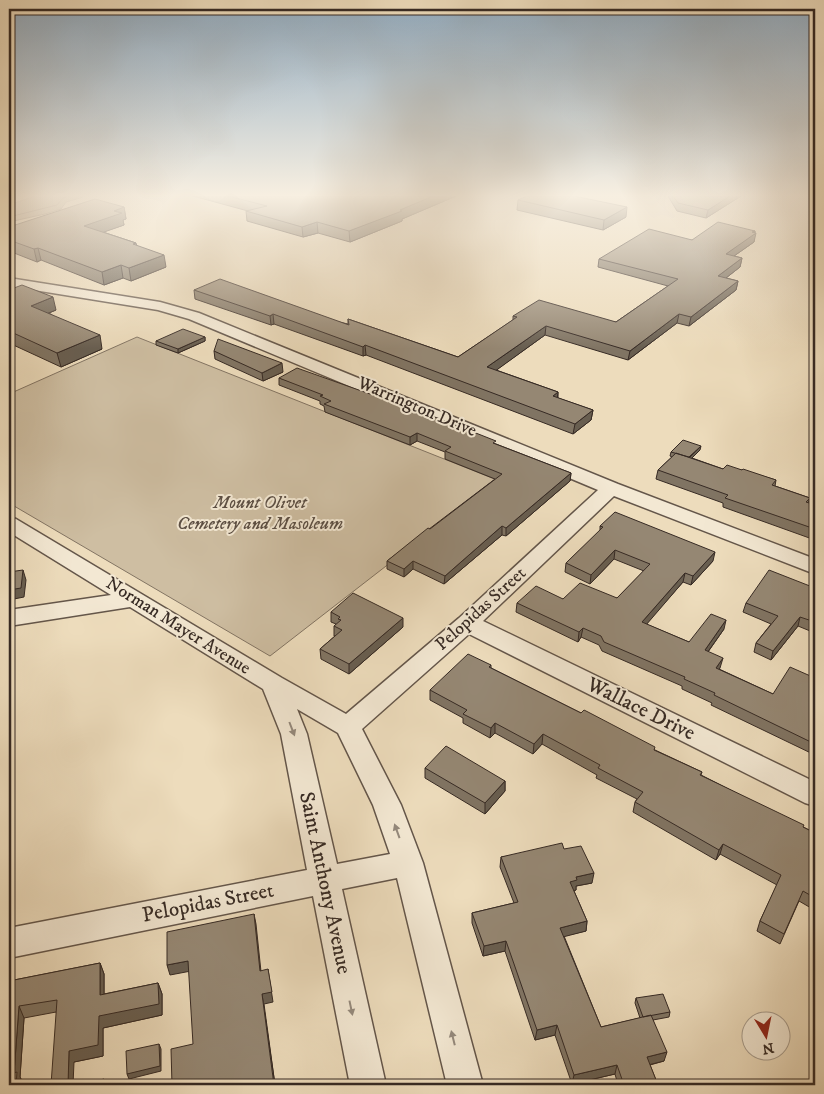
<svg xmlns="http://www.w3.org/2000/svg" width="824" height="1094" viewBox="0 0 824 1094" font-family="'IM FELL DW Pica',serif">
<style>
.green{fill:#cebea2;stroke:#827463}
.water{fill:#af9f88;stroke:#7f7060}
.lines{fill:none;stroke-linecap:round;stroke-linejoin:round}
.shore{stroke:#726456;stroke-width:1}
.street-casing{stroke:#64564a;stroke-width:3}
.street{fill:#f3e8d3;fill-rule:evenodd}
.wall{fill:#807463;stroke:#362a24}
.shaded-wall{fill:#685e50;stroke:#362a24}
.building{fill:#958773;stroke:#362a24}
.oneway{fill:#94897c}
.labels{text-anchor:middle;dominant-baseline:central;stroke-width:4;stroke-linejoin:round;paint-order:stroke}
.street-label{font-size:18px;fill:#362a24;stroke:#f3e8d3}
.park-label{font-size:18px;font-style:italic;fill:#5c4f44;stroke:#f3e8d3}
.near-street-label{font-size:21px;fill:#362a24;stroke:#f3e8d3}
</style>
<rect width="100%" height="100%" fill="#eddcbc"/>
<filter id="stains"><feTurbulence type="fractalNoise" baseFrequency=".004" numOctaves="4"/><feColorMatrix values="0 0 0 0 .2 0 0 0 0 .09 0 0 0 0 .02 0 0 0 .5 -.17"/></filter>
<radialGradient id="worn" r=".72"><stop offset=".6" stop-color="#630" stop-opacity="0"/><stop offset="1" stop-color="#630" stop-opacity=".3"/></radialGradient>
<path class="green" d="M137,337L497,480L270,656L9,503V394Z"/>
<path class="water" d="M35,196H83V197L66,202L61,209L45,214L9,222V205Z"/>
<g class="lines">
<path class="shore" d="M9,217L57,205L63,198L69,196"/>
<g class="street-casing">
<path id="street" d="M9,278L160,302L199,313L618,484L815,559V574L614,496L483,621L815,782V806L805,803L469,634L362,729L401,805L423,863L483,1085H447L397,878L342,889L386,1085H350L313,896L9,958V928L307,870L281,734L263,689L130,607L9,626V610L111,595L9,532V517L16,519L282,678L346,714L459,618L598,490L189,319L158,310L9,286ZM297,709L338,733L373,805L390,854L337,864L307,734Z"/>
</g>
<use href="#street" class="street"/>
</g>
<path class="wall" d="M193,196H456L402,219V221L350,242L318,233L303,237L247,221L246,211H248Z
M668,196H741L706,218L677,211Z
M518,200L626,217L603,230L517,210Z
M124,207L126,219L123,220L124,225L103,232L136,243L137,246L166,267L131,281L123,278L104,285L41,260L37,262L9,251V227Z
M815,228V238L811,237L812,230Z
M755,231L754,242L734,256L742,258L740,267L726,278L738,281L736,290L689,326L677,323L628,360L545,335L496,370L558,392V398L593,410L591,420L573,434L366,355L363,356L274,324L271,325L195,299L194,290L348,324V319L458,357L513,320V316L616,322L668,286L598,267L599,259L692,240Z
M9,286L56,310L49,313L102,349L61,367L9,343Z
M205,337V341L178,353L156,345V341Z
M214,351L283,372L263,381L215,359Z
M279,378L496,444L571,473L570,481L506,536L502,535L444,584L413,569L404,577L387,569V561L495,479L445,459V452L417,441L410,445L325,412L324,406L320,404V401L279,385Z
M700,450L692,458L723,469L742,470L776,480L775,486L810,498L808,503L815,505V540L723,507V503L656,479L658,470L672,457L670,456L671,452Z
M600,526L713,561L691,585L683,582L646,624L689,642L724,629L708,652L720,668L719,669L773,694L815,678V755L711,705L712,703L682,689V686L602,651L599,645L581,637L578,642L516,612L517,603L563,599L617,598L644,571L614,559L590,584L565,572L566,563L600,531Z
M815,588V633L798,626L771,660L754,652L756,643L771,624L743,612L746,603Z
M331,612L403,627L349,674L321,659L320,649L335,636H334V626L336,624L331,622Z
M491,665V668L655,750L702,772L701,775L815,833V902H814L811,908L799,901L780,944L757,931L760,921L777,885L720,854L716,860L633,812L635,802L637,799L596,778L597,775L542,744L533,754L495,733L490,738L463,723V718L430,700V690Z
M425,768L505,781V791L485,814L425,778Z
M564,849L592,883L576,886V890L574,891L587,921L586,931L564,936L601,1027L640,1018L635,1003L636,998L670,1012L669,1017L653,1020L664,1061L650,1065L658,1085H618L615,1074L572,1084L555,1035L535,1040L505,951L483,956L472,923V913L514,903L500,867L501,857Z
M815,959V966L813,964Z
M100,963L104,974V994L158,983L162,994V1015L103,1028V1056L74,1062L56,1012L24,1018L20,1077L23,1083V1085H9V981Z"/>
<path class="shaded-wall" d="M433,196H456L402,219V221L350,242L349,231Z
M730,196H741L706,218L708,210Z
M124,207L126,219L123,220L124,225L87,238L84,226L114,211Z
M627,207L626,217L603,230L604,220Z
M317,222L318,233L303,237L302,227Z
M755,231L754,235L756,233L754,242L724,263L726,254Z
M38,248L41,260L37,262L34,249Z
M164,255L166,267L131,281L129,268Z
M742,258L740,267L717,285L718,276Z
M121,265L123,278L104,285L102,272Z
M738,281L736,290L689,326L691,317Z
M53,297L56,310L34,319L31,306Z
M273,314L274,324L271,325L270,316Z
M679,314L677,323L628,360L630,351Z
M546,326L545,335L487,377V367Z
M100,335L102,349L61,367L57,353Z
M205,337V341L178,353V349Z
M365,345L366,355L363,356V347Z
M282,363L283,372L263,381L262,373Z
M558,392L557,402L553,396Z
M593,410L591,420L573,434L575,424Z
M417,433V441L410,445V437Z
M701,446L700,450L688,462L689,458Z
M571,473L570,481L506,536V528Z
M502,526V535L444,584L445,576Z
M615,550L614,559L590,584L591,575Z
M715,552L713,561L691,585L693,576Z
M413,561V569L404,577V569Z
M23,570L26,580L24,597L9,600V590Z
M685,573L683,582L640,632L642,622Z
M800,617L798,626L771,660L773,651Z
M403,618V627L349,674V664Z
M726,620L724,629L702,660L705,650Z
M583,628L581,637L578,642L579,632Z
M723,658L720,668L714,677L716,668Z
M495,723V733L490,738L491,728Z
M543,734L542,744L533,754L534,744Z
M505,781V791L485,814V803Z
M723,844L720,854L716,860L719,850Z
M594,873L592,883L576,886V890L568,892L570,882L576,877Z
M254,914L256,924L262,981L260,971Z
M587,921L586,931L559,938L560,928Z
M506,941L505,951L483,956L484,946Z
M188,961L191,971L170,975L167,965Z
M100,963L104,974V1006L100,995Z
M268,969L273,1002L264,1004L275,1085L262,994Z
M158,983L162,994V1015L103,1028V1056L74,1062L73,1085H68L69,1051L99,1016Z
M19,1006L24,1018L20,1077L23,1083V1085H16L14,1073Z
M557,1025L555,1035L535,1040L537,1030Z
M159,1044L161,1049V1071L129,1079L127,1074Z
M667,1052L664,1061L644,1066L647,1057Z
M617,1065L615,1074L572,1084L574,1075Z"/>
<path class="building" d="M228,196H433L400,210L402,211L349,231L317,222L302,227L246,211L267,206Z
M527,196H574L627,207L604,220L518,200Z
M673,196H730L708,210L678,203Z
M95,199L124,207L114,211L122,213L84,226L136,243L133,244L164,255L129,268L121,265L102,272L38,248L34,249L9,240V227Z
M718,222L755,231L752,232L756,233L726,254L742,258L718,276L738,281L691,317L679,314L630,351L546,326L487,367L558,392L553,396L593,410L575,424L365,345L363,347L273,314L270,316L194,290L220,279L349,325L348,319L458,357L517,317L513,316L539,300L616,322L678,279L599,259L649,229L692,240Z
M22,285L53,297L31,306L100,335L57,353L9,331V286L14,288Z
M183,329L205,337L178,349L156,341Z
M218,339L282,363L262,373L214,351Z
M297,368L443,420L496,441L493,443L571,473L506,528L502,526L445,576L413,561L404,569L387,561L428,528L430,529L502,474L445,451L451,447L417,433L410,437L324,404L331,401L320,396L323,395L279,378Z
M683,440L701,446L689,457L671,452Z
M676,453L723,469L727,465L742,470L743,469L776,480L772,485L810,498L806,502L815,505V529L725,498L728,495L658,470Z
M615,512L715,552L693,576L685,573L642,622L689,642L711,614L726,620L705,650L723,658L716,668L773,694L790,667L815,678V744L714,695L715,693L684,679L685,677L604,642L601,636L583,628L579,632L517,603L536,586L563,599L580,583L617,598L650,564L615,550L591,575L566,563L603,527L600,526Z
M23,570L21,588L9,590V572Z
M769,570L815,588V622L800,617L773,651L756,643L778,616L746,603Z
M353,593L403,618L349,664L320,649L342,630L334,626L341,620L338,619L340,617L331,612Z
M468,654L491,665L489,667L581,713L584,710L588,712L655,747L654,750L702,772L700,775L804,825L803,827L815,833V898L803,891L784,934L760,921L781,875L723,844L719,850L635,802L643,792L598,768L600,765L543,734L534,744L495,723L491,728L463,714L467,710L430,690Z
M446,746L505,781L485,803L425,768Z
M562,843L564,849L581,846L594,873L576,877L577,880L570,882L587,921L560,928L601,1027L651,1015L667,1052L647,1057L658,1085H624L617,1065L574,1075L557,1025L537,1030L506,941L484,946L472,913L518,902L501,857Z
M254,914L260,971L268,969L272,992L262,994L274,1085H172L171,1049L193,1044L188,961L167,965V932Z
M100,963V995L158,983L159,1004L99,1016L98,1045L69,1051L68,1085H51L57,1000L19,1006L14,1073L17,1072L16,1085H9V981Z
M663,994L670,1012L643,1017L636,998Z
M159,1044L160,1066L127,1074L126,1051Z
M104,1079L105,1085H80Z"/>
<defs><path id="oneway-solid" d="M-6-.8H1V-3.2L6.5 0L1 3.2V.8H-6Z" transform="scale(1.25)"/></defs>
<g class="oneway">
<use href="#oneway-solid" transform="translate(292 729) rotate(69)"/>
<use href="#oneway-solid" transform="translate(397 831) rotate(-110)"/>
<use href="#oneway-solid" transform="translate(351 1008) rotate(78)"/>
<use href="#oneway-solid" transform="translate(453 1038) rotate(-104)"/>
</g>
<linearGradient id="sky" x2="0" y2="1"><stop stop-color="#91acc2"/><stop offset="0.56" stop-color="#f7efe1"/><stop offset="1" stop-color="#f7efe1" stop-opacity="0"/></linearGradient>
<rect width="824" height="349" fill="url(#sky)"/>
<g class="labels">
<g class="street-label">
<text transform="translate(417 407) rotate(23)">Warrington Drive</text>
<text transform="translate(481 609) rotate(-42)">Pelopidas Street</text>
<text transform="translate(178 626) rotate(32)">Norman Mayer Avenue</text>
</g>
<g class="park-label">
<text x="260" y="503">Mount Olivet<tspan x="260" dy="21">Cemetery and Masoleum</tspan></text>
</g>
<g class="near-street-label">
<text transform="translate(641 709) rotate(26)">Wallace Drive</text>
<text transform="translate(325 883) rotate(78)">Saint Anthony Avenue</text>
<text transform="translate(208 903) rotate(-11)">Pelopidas Street</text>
</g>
</g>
<rect width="824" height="1094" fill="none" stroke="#eddcbc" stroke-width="30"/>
<rect x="10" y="10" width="804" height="1074" fill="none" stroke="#362a24" stroke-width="2.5"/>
<rect x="15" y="15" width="794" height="1064" fill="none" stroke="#362a24"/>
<g transform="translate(766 1036) rotate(170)"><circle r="24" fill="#f3e8d3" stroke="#a79c8d"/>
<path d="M0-4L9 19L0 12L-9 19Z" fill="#8f2418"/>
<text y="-8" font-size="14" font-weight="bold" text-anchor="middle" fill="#362a24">N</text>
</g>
<rect width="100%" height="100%" filter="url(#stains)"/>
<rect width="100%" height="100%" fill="url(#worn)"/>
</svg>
